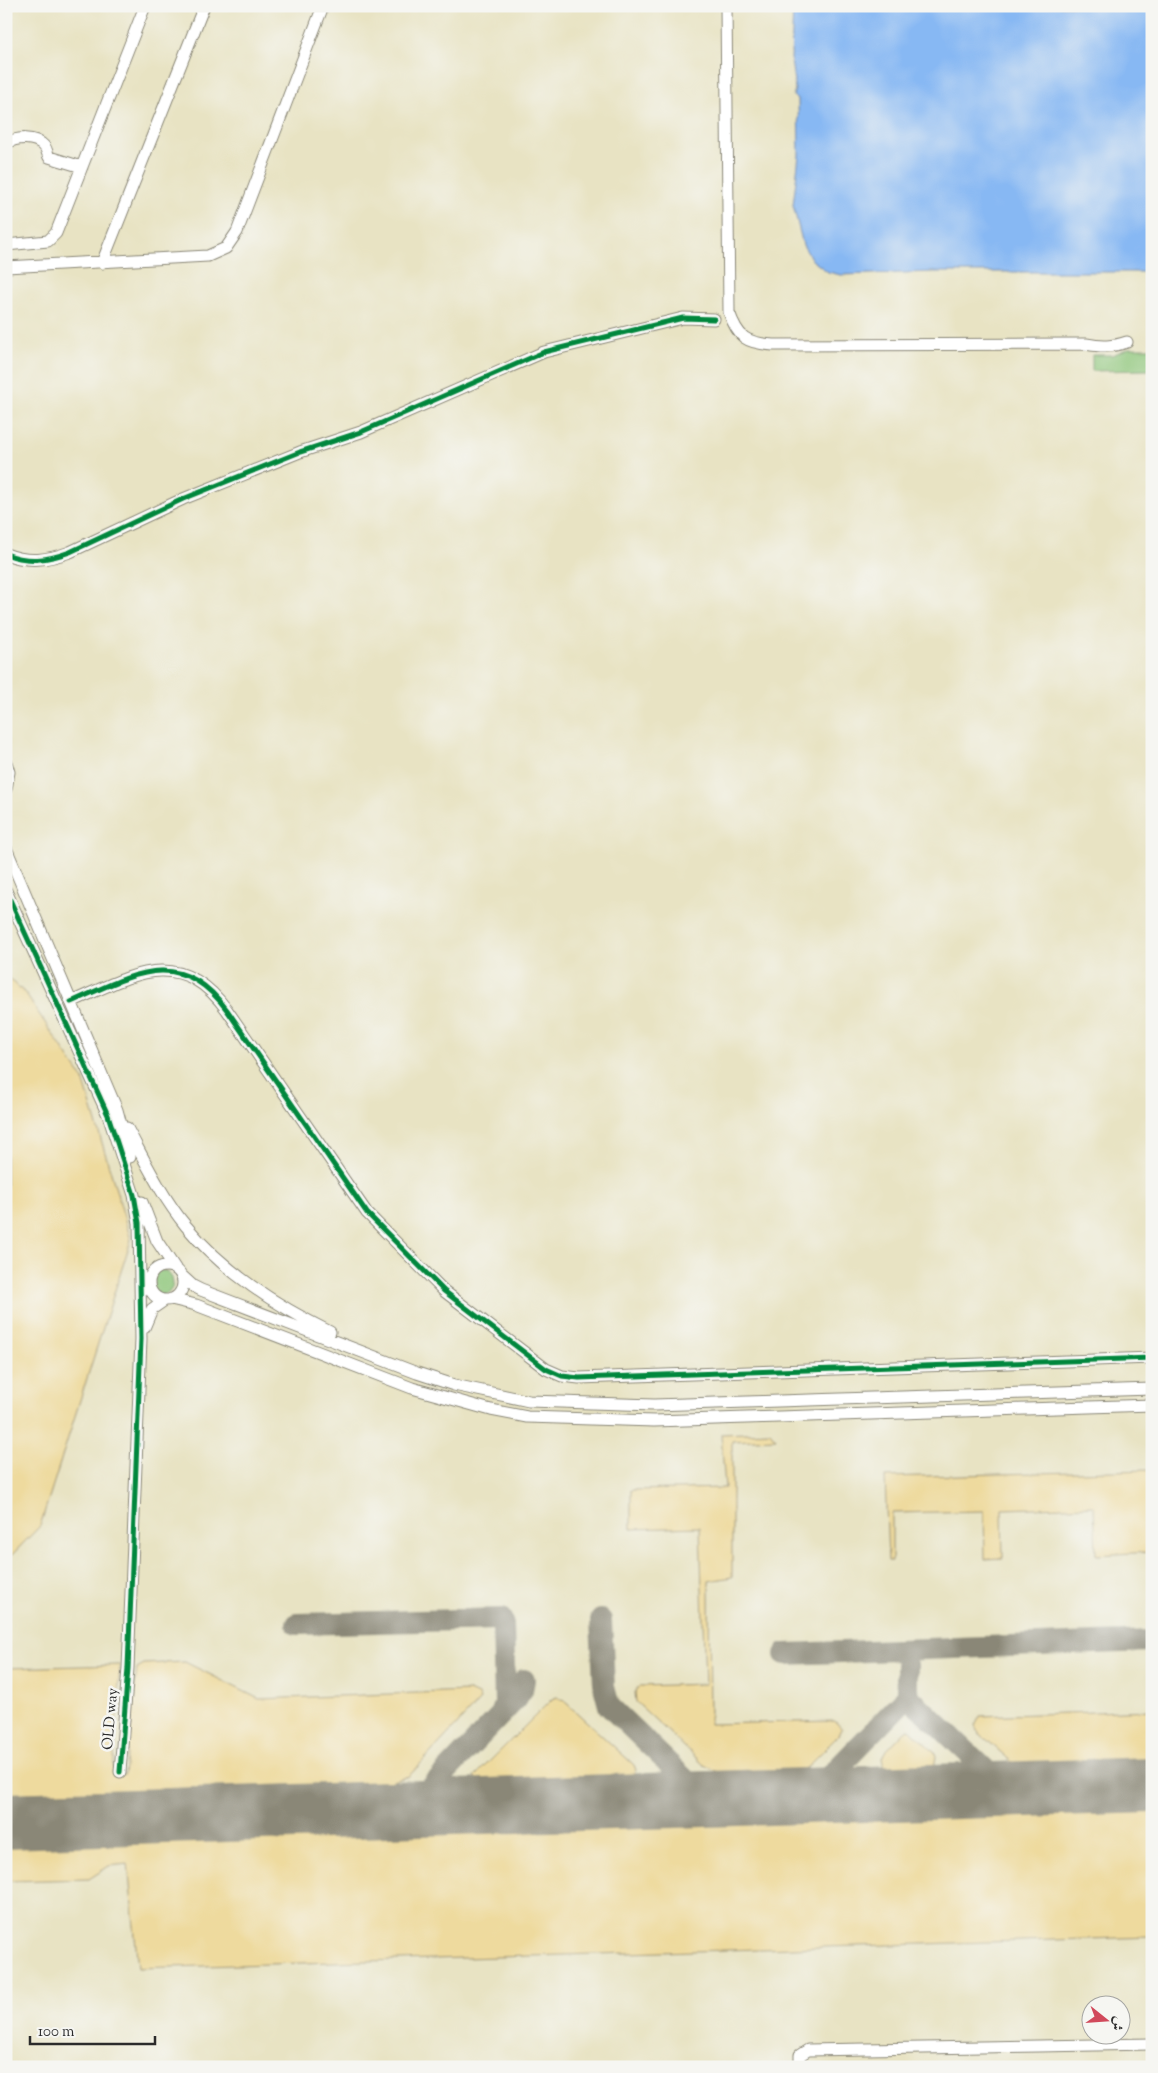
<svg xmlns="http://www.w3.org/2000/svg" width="1158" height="2073" viewBox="0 0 1158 2073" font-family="'Sorts Mill Goudy',Amiri,serif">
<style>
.green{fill:#8cc578;stroke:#5c7852}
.sand{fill:#eeda9e;stroke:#8c8264}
.water{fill:#87b8f3;stroke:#59728f}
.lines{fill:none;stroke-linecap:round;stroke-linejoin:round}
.taxiway{stroke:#8a8777;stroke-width:22}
.runway{stroke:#8a8777;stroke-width:56}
.minor-casing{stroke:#8a8777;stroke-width:13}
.minor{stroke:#fff;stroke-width:11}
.cycleway-casing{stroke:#f6f6f2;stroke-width:8}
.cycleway{stroke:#00873e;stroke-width:5}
.labels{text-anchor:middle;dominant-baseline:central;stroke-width:5;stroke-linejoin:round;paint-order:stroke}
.street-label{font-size:15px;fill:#2b2b2b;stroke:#f6f6f2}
</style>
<rect width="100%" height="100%" fill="#f6f6f2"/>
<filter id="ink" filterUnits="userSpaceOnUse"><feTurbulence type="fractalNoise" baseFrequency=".02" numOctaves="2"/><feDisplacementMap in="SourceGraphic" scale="10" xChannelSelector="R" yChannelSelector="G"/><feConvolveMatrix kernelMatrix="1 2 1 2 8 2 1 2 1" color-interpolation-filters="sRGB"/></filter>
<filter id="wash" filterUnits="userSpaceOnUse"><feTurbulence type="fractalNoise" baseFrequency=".0096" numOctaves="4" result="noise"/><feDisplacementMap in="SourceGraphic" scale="20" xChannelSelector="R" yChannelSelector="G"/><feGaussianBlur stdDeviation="1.12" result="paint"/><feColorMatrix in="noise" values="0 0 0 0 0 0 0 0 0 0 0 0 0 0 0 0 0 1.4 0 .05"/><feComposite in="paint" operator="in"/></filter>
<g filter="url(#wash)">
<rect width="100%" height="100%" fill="#e8e3c3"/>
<path class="green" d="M1129,348H1152V370L1092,371V355H1112Z
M147 1283a13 13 0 1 1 26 0a13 13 0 1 1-26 0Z"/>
<path class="sand" d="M6,975L25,993L83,1079L131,1240L40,1526L6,1561Z
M770,1432L776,1439L732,1441V1577L709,1581L710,1724L835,1721L842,1729L839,1735L804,1770L720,1773L704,1765L636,1702L635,1692L640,1686L705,1684L700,1527L631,1529V1490L725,1488L721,1434Z
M1152,1470V1552L1096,1555L1094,1506L1002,1509L1003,1558L985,1559L984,1511L892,1513V1561H888L885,1477Z
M185,1662L259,1699L469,1691L478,1695L480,1700L409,1776L390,1782L6,1794V1668L120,1665L113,1774H125L137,1668L144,1664Z
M557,1697L563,1700L634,1765L636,1770L633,1775L477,1780L474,1777L552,1699Z
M1152,1710V1760L1014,1764L977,1731L975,1726L980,1716Z
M910,1729L934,1752L936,1757L934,1767L884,1768L882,1758L884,1753L906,1730Z
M1152,1812V1937L138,1968L128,1864L109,1866L89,1879L6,1881V1847Z"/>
<path class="water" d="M793,6H1152V272H934L841,275L828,272L812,260L803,245L793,205L799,155L798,99L793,96L795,89L791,60Z"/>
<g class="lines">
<path class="taxiway" d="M601,1620L604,1687L609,1706L695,1789L709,1796L728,1799
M297,1624L501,1619L503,1624L505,1704L501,1715
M785,1654L1152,1641
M907,1665V1692
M803,1797L817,1788L829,1777L904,1700L907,1692L912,1700L988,1772L1000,1782L1014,1791
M398,1809L422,1797L515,1700L522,1690L524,1680"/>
<path class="runway" d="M6,1821L1152,1785"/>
</g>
</g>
<g filter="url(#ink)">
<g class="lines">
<g class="minor-casing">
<path id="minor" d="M726,6L729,312C738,338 746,343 773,345L1086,344C1102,347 1112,347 1127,342
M6,144C16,137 35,136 44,146C47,149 47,153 49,157L82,167
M6,245L48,241L56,233L145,6
M102,263L204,6
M6,267L208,256L226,248L237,232L323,6
M6,554C28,563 48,560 70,552L183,499L300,452L361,432L544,352L683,318L714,319
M6,762L9,772L6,789
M6,848L117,1110L130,1157
M6,891L108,1115L134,1195L139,1223L141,1339L128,1668L120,1772
M71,1002C131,976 179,944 227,1010L367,1213L444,1291L546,1369L562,1376L579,1378L1152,1358
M127,1128C145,1161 162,1197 186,1226C225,1273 276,1305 330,1332
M142,1202L157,1241L175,1268
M149 1283a17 17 0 1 1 34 0a17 17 0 1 1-34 0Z
M181,1275L193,1286L201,1290L417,1373L454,1385L529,1401L654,1405L1152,1389
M171,1299L196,1305L412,1388L491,1410L527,1417L654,1421L1152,1405
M144,1328L152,1309L165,1300
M800,2067V2055L808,2050L1152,2044"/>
</g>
<use href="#minor" class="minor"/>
<g class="cycleway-casing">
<path id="cycleway" d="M6,554C28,563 48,560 70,552L183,499L300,452L361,432L544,352L683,318L714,319
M6,891L108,1115L134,1195L139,1223L141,1339L128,1668L120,1772
M71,1002C131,976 179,944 227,1010L367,1213L444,1291L546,1369L562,1376L579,1378L1152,1358"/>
</g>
<use href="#cycleway" class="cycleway"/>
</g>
</g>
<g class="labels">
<g class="street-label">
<text transform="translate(111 1719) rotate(-85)">OLD way</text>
</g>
</g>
<rect width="1158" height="2073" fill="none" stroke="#f6f6f2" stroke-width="25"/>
<g transform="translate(1106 2020) rotate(107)"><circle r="24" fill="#f6f6f2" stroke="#a5a5a2"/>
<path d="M0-4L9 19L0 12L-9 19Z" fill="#d1495b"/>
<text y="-8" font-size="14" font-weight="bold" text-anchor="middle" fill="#2b2b2b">ش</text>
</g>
<path d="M30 2036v8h125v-8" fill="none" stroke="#2b2b2b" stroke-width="2.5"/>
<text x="38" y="2036" font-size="15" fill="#2b2b2b" stroke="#f6f6f2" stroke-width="4" paint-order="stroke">100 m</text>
</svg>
